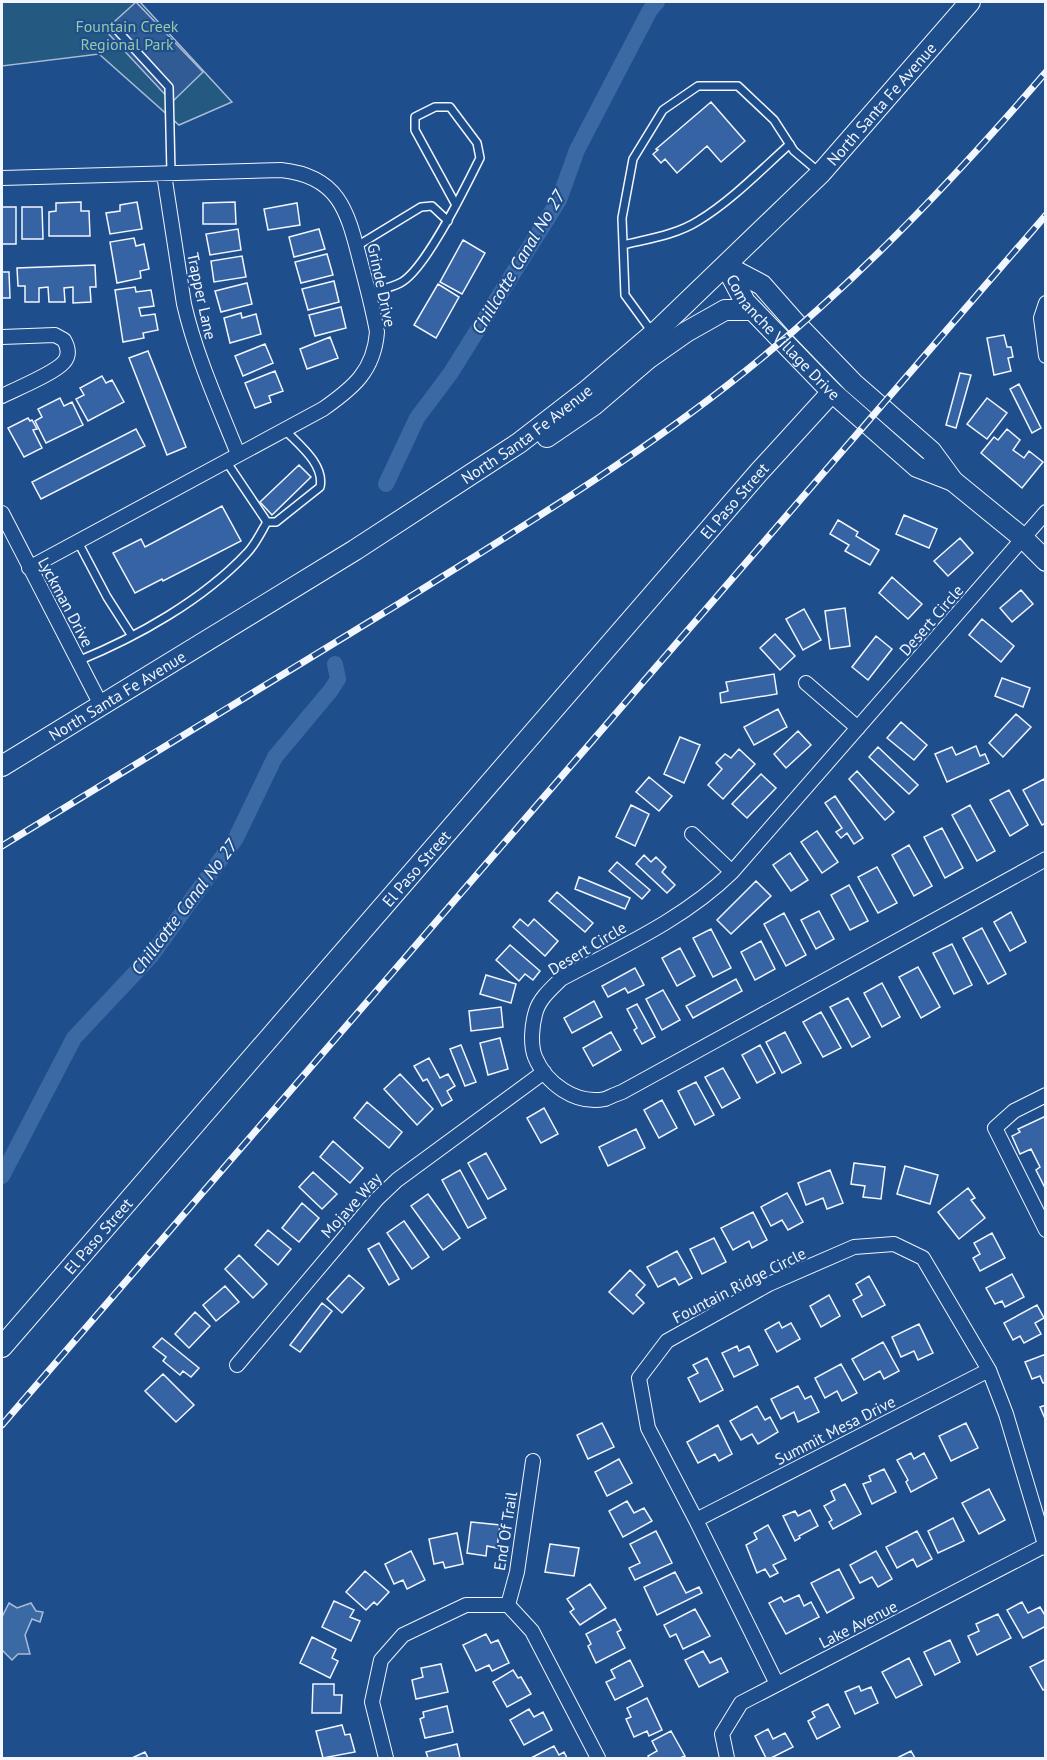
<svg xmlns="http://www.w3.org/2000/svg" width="1047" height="1760" viewBox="0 0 1047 1760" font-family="'PT Sans',sans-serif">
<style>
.green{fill:#245a82;stroke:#a8bbd7;stroke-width:1.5}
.parking{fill:#305b95;stroke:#a8bbd7;stroke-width:1.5}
.water{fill:#3b69a3;stroke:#a8bbd7;stroke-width:1.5}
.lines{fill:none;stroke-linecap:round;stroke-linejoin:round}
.canal{stroke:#3b69a3;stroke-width:16}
.building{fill:#3563a3;stroke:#f2f6ff;stroke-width:1.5}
.lane-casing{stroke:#f2f6ff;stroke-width:10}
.street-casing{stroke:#f2f6ff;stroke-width:16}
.secondary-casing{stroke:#f2f6ff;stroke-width:22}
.lane{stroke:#1f4e8c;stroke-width:7}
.street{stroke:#1f4e8c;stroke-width:14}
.secondary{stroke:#1f4e8c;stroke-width:20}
.rail-casing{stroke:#f2f6ff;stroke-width:7}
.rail{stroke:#1f4e8c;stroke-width:4.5;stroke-dasharray:14;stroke-linecap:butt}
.labels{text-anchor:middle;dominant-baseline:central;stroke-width:4.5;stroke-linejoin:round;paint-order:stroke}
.park-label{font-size:16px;fill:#97c8a6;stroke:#1f4e8c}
.street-label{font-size:16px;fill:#f2f6ff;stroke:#1f4e8c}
.water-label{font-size:18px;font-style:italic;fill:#f2f6ff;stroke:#1f4e8c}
</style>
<rect width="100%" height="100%" fill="#1f4e8c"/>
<path class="green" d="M2,2H140L232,102L179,125L99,54L2,66Z"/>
<path class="parking" d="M136,2L203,72L172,102L105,30Z"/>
<path class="water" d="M9,1603L17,1608L31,1603L36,1611L43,1612L40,1622L32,1619L25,1635L30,1654H18L12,1660L2,1650V1617Z"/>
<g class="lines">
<path class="canal" d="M386,484L417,418L450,374L559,200L577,150L650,10L657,2
M2,1176L74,1038L151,956L236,838L275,757L331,690L338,679L335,664"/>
</g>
<path class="building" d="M711,102L745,141L721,162L707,146L677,173L665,159L661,163L653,154L658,150L656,149Z
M81,202V211H89L90,236H49V212L56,211V203Z
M137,202L142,229L110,234L106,213L120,211V205Z
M235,202L236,224H203V203Z
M297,203L300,225L268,230L264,209Z
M2,207H16V244H2Z
M22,207H42L43,239H22Z
M238,229L241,250L210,255L206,234Z
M319,229L325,249L294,257L289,237Z
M134,238L136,246L144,244L149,269L140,271L141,278L117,283L110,242Z
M463,240L485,253L462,294L440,282Z
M327,254L333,275L301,283L295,262Z
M242,256L246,277L214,282L211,261Z
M95,265L96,287H90L91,302L73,303V287L64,288L65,302H49L48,287L39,288V302H25V286H18L17,268Z
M2,272H9L10,298H2V306Z
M334,281L339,302L308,310L302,289Z
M247,283L252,304L221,312L215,291Z
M438,284L459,297L436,338L414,325Z
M135,287L136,292L151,290L154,306L139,308L141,316L155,314L158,330L143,333L144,338L123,342L115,290Z
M341,307L346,328L315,336L309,315Z
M241,313L242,318L256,314L261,334L230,343L224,318Z
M1004,335L1007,347H1011L1013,357L1008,358L1011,371L994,375L987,338Z
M330,337L338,358L307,369L300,349Z
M265,344L273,363L243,376L235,356Z
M148,351L186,447L167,455L129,358Z
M275,371L283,391L269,396L271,402L255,408L245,383Z
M960,373L971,375L956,428L946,425Z
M102,376L106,383L112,380L124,402L88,421L76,399L84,395L80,388Z
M1019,384L1041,428L1032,433L1010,389Z
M60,398L64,406L72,402L83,425L46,443L35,421L42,417L38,409Z
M987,398L1007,413L987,439L967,424Z
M28,418L30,421L32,420L37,429L33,430L42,448L24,457L8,428Z
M136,429L145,446L41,499L32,482Z
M1007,429L1020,440L1013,450L1024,458L1029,451L1043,462L1022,488L981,453L994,437L998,440Z
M299,465L311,477L272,515L260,502Z
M222,506L241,541L163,581L162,579L135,593L113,553L141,539L145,547Z
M904,515L937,529L929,548L896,534Z
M838,520L858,532L856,536L879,550L870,565L845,551L849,545L830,534Z
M960,538L973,553L948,576L934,561Z
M892,577L922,604L908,619L879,593Z
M1021,590L1033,604L1012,622L1000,608Z
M845,608L850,646L830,649L825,611Z
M804,609L821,640L803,650L786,619Z
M982,619L1014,646L1001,662L969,635Z
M775,634L795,656L780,670L760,648Z
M876,636L892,649L868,680L852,667Z
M774,674L777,694L721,703L720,693L728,691L726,682Z
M1002,678L1030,688L1023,707L995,696Z
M778,709L787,727L754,745L744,727Z
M1016,714L1031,727L1003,757L989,743Z
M901,722L927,745L914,760L887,738Z
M798,731L811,745L786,768L774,754Z
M680,737L700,745L684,783L664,774Z
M976,746L980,756L985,754L989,763L947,782L935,754L952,747L956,755Z
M878,747L918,785L909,794L869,757Z
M739,749L755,764L723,799L708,785L722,769L716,763L725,754L731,758Z
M857,771L894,812L885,820L849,779Z
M761,774L776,788L747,818L732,804Z
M649,777L672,796L659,811L636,792Z
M1044,779L1046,782V823L1042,825L1023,790Z
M1009,790L1028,825L1010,836L990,800Z
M835,796L863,838L854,844L847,833L841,838L836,832L842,828L825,803Z
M631,805L649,814L635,846L616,837Z
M970,805L995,851L977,861L952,815Z
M942,828L963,868L945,878L924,837Z
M817,831L838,862L822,873L801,842Z
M909,845L932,886L914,896L892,855Z
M790,853L808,880L791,891L773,865Z
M644,855L651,862L656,857L666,867L662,872L675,885L667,893L636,864Z
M617,862L650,890L642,899L609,871Z
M877,867L897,903L878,913L858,877Z
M579,877L630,898L625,909L575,889Z
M756,881L771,896L731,934L717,920Z
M849,885L868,921L850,930L831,895Z
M557,892L593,923L585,932L549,901Z
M819,911L834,939L816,949L801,920Z
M1011,912L1026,942L1010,951L994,922Z
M784,913L806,955L786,966L764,924Z
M520,919L528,926L534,919L558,941L545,956L513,927Z
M982,928L1006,974L988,984L963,938Z
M711,929L731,968L713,977L693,938Z
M761,941L775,969L755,980L741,952Z
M952,944L972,985L954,994L933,953Z
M510,945L540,971L533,980L525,974L519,981L496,960Z
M680,948L695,976L677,986L662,958Z
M918,967L940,1007L921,1018L899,977Z
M635,968L644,985L628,993L625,988L608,997L602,986Z
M486,975L516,984L511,1003L480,994Z
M736,979L742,991L693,1018L686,1006Z
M882,983L900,1017L882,1027L864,993Z
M663,990L680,1020L662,1030L646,999Z
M848,998L870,1037L852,1047L830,1007Z
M594,1001L602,1017L572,1033L564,1018Z
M637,1004L655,1037L642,1044L634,1030L637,1028L627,1009Z
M501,1007L503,1027L471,1031L469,1011Z
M821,1012L841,1048L823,1057L803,1022Z
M611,1032L621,1050L593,1066L583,1048Z
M785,1032L801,1063L782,1073L766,1042Z
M500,1038L508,1069L488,1075L480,1043Z
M461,1045L476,1082L465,1086L450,1049Z
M760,1045L775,1073L757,1083L742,1055Z
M429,1058L440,1078L448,1074L455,1086L447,1091L452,1100L442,1106L427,1079L423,1081L414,1066Z
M723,1068L740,1098L722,1108L705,1077Z
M400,1074L433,1109L417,1125L384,1089Z
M696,1082L714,1115L695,1125L678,1091Z
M662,1100L677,1128L659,1138L644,1110Z
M367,1102L402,1132L389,1148L354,1118Z
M544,1108L558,1134L541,1143L527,1118Z
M1046,1116V1190L1036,1170L1040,1167L1031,1149L1020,1154L1012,1136L1020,1132L1018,1129Z
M636,1129L645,1148L608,1166L599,1147Z
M333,1141L363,1168L350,1183L320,1157Z
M486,1153L506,1189L488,1199L468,1163Z
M854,1163L885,1167L881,1199L863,1197L865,1186L851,1184Z
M905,1166L938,1175L930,1204L897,1194Z
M460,1170L486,1218L468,1228L442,1180Z
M830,1170L843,1203L827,1209L823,1198L806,1205L798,1183Z
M313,1172L337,1194L322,1209L299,1187Z
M968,1188L975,1198L971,1200L985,1218L959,1239L938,1212Z
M787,1193L803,1222L788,1230L782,1220L771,1226L761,1207Z
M428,1194L460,1238L443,1250L411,1206Z
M302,1203L319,1218L299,1242L282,1228Z
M753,1212L767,1240L752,1248L749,1241L733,1250L721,1228Z
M404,1221L429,1257L412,1269L387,1233Z
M268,1230L291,1249L278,1265L255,1245Z
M992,1233L1005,1258L980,1271L973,1258L980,1254L974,1243Z
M714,1238L726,1262L702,1274L690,1249Z
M379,1243L399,1279L389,1285L368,1249Z
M677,1251L692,1278L679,1285L675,1278L658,1287L647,1267Z
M239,1255L267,1284L253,1298L225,1269Z
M630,1270L645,1285L636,1295L644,1303L633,1314L609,1292Z
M1012,1274L1024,1297L1005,1307L1002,1301L995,1304L986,1288Z
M349,1275L364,1288L342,1313L327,1299Z
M869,1276L885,1305L862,1317L853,1300L862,1295L856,1284Z
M225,1286L239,1302L216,1321L203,1305Z
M829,1295L840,1316L821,1327L810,1306Z
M322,1303L332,1311L300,1352L290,1345Z
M1037,1305L1044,1318L1035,1323L1041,1334L1024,1343L1020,1336L1013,1340L1004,1323Z
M195,1312L210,1326L189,1348L175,1334Z
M779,1322L782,1328L791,1323L800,1339L777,1352L765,1330Z
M919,1324L933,1353L918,1360L914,1351L901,1357L892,1337Z
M162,1338L199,1368L191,1377L183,1371L180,1375L163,1361L166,1357L153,1347Z
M883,1342L899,1371L884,1379L880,1371L864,1380L852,1359Z
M737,1346L739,1351L749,1346L758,1365L734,1377L722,1353Z
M1046,1354V1382L1043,1383L1040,1376L1032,1379L1025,1362Z
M707,1358L723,1390L700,1402L688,1378L698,1373L693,1365Z
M841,1364L857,1393L842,1401L837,1391L825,1398L815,1378Z
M163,1374L194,1405L176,1422L145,1391Z
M798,1386L805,1399L811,1396L819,1412L798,1422L794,1412L781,1419L771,1399Z
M1046,1405V1421L1040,1407Z
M757,1406L765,1420L770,1417L778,1432L758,1444L752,1434L741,1440L730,1421Z
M602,1423L614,1447L588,1459L577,1435Z
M966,1423L978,1448L951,1461L939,1436Z
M718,1425L732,1454L719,1461L715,1454L698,1463L687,1442Z
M911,1453L914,1459L924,1453L937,1478L911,1492L906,1482L908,1480L897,1460Z
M619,1459L632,1483L607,1496L595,1472Z
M884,1469L896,1492L872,1504L863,1484L871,1481L869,1476Z
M845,1484L861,1514L833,1529L829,1522L832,1520L824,1506L835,1500L831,1491Z
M989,1489L1005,1520L979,1534L962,1503Z
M627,1501L634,1513L644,1508L652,1521L623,1537L609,1511Z
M810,1510L818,1526L799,1536L800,1538L795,1541L783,1516L795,1511L798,1516Z
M953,1518L964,1541L938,1553L928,1531Z
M471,1522L500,1525L497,1548L487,1546L486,1556L467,1553Z
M768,1525L786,1559L773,1565L778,1573L770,1577L765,1569L757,1573L746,1545L757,1539L754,1533Z
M656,1531L672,1563L635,1580L629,1568L640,1563L630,1544Z
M917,1531L932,1559L917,1567L913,1559L897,1568L886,1547Z
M457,1533L463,1564L445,1568L443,1562L434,1564L429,1539Z
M550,1544L579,1548L574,1576L545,1572Z
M411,1551L425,1580L407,1589L403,1580L394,1584L385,1564Z
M876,1551L892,1579L878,1587L872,1577L860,1583L850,1565Z
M839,1569L854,1598L827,1613L811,1583Z
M365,1571L389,1592L377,1605L374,1602L366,1610L346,1592Z
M675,1572L686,1593L699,1587L702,1593L657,1615L644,1587Z
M590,1584L606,1608L580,1625L570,1612L574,1609L567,1599Z
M799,1595L804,1606L811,1602L819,1617L786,1634L769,1603L781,1597L784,1602Z
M334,1601L354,1610L350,1617L360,1621L351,1641L322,1627Z
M1022,1602L1028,1613L1040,1607L1046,1617V1626L1023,1638L1007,1610Z
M695,1609L710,1636L683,1649L676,1634L670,1637L664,1625Z
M998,1614L1011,1638L977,1655L968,1636L979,1631L976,1624Z
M615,1619L621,1630L617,1632L625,1648L596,1663L588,1646L591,1644L586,1634Z
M486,1634L491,1643L498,1640L509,1663L492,1671L489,1665L476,1671L463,1645Z
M312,1637L336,1649L332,1658L338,1661L330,1678L300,1663Z
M950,1640L960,1662L935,1675L924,1652Z
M703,1651L710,1663L721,1658L728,1672L699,1687L685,1660Z
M909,1658L922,1685L896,1698L882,1672Z
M1046,1659V1688L1043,1690L1030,1667Z
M630,1660L643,1686L615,1700L606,1682L615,1678L611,1670Z
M441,1664L448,1692L416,1699L412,1680L423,1677L421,1668Z
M513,1670L518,1678L521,1677L531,1694L507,1707L493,1682Z
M313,1684H334V1695H342L341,1713H312Z
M859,1686L861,1691L871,1687L878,1703L855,1714L845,1692Z
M647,1698L662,1730L649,1736L647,1731L634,1737L626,1719L631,1717L627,1708Z
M828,1704L840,1727L817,1739L808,1721L815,1717L812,1712Z
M447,1706L453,1732L425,1738L420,1719L424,1717L423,1712Z
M529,1709L534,1717L543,1712L552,1730L524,1745L510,1720Z
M342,1725L345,1735L350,1734L355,1752L323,1758L316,1731Z
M768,1729L773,1739L785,1733L793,1747L771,1758H766L755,1736Z
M671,1731L685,1756L680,1758H649L648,1756L657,1751L652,1741Z
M457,1744L460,1758H428L426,1752Z
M554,1746L559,1755L564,1752L567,1758H531Z
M911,1751L915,1758H897Z
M145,1752L148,1758H132Z"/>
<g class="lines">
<g class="lane-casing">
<path id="lane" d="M116,29L169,87L171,173
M623,245C647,239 676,235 698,221C731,201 761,170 790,144
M357,246L421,207L432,206L448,221
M369,293C379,290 390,288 400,283C425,271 466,186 480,158L477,143L450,107H435L415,117V130L456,205
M652,332L625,295L622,218L633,159L663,110L698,86H738L774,120L794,151L819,172
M226,461L267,522H276L320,487C325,464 298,444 284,429
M78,542L107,597L132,636
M78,661C137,637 203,600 247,553C255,545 261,532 267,522"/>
</g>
<g class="street-casing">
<path id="street" d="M164,174L184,304C196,356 218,404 238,454
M2,178L281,170C341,176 348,214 361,264C367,287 373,309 377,332C374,371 353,388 323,409L29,568
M1046,303L1041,318L1046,356
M2,337L55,335L64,340C68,347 70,355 64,362C55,373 16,389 2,396
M1046,512L732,872C684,919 621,947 561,979C552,988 540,998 536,1011C532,1024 530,1044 535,1057C546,1083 575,1105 605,1099C610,1097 616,1094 622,1092L1046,859
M2,513L101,705
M806,683L858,728
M692,834L732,872
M1046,1095L1014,1111L995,1128L1046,1230
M237,1365L377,1199L397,1180L544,1072
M696,1520L989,1370
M508,1605L517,1572L533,1461
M777,1684L696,1520L648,1428L639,1378L667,1341L769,1284L854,1247L894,1244L923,1258L989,1370L1006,1414L1046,1548
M386,1758L372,1702L381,1660L403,1635L466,1605H508L532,1631L598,1758
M727,1758L722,1734L741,1703L1044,1546"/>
</g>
<g class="secondary-casing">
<g id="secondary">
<path d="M726,266L762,285L799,327L853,383L931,451L953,481L1024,539L1046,561"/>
<path id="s1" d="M726,266L745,302L832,392L917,467L953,481"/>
<path d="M547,437L594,405L649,358L686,332L725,310H752"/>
<path id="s2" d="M2,766L355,550L519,443L585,392L660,328L821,173L970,2"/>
<path id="s3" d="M2,1347L759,472L832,392"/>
</g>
</g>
<use href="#lane" class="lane"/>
<use href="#street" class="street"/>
<use href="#secondary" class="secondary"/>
<g class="rail-casing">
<path id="rail" d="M2,846C134,765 267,684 400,603C517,530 635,459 743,373C855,284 953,180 1046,72
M2,1425L1046,215"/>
</g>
<use href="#rail" class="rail"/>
</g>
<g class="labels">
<g class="park-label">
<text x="127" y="26">Fountain Creek<tspan x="127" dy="18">Regional Park</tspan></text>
</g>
<g class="street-label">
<text stroke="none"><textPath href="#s2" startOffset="1107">North Santa Fe Avenue</textPath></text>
<text transform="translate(382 285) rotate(78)">Grinde Drive</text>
<text transform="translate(202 296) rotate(78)">Trapper Lane</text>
<text stroke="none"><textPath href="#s1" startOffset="92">Comanche Village Drive</textPath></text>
<text stroke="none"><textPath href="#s2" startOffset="621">North Santa Fe Avenue</textPath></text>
<text stroke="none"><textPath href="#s3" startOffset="1119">El Paso Street</textPath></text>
<text transform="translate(66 602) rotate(62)">Lyckman Drive</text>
<text transform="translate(931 620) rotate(-49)">Desert Circle</text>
<text stroke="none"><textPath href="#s2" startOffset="135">North Santa Fe Avenue</textPath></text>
<text stroke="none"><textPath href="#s3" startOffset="633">El Paso Street</textPath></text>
<text transform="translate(587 948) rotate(-31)">Desert Circle</text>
<text transform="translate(351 1205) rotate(-48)">Mojave Way</text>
<text stroke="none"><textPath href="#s3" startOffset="147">El Paso Street</textPath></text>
<text transform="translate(739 1285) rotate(-27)">Fountain Ridge Circle</text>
<text transform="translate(835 1430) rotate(-27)">Summit Mesa Drive</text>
<text transform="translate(505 1531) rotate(-81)">End Of Trail</text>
<text transform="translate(858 1624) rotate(-27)">Lake Avenue</text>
</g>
<g class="water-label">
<text transform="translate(518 262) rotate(-59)">Chillcotte Canal No 27</text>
<text transform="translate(184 907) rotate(-53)">Chillcotte Canal No 27</text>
</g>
</g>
<rect width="1047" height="1760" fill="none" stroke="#f2f6ff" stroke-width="6"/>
</svg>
